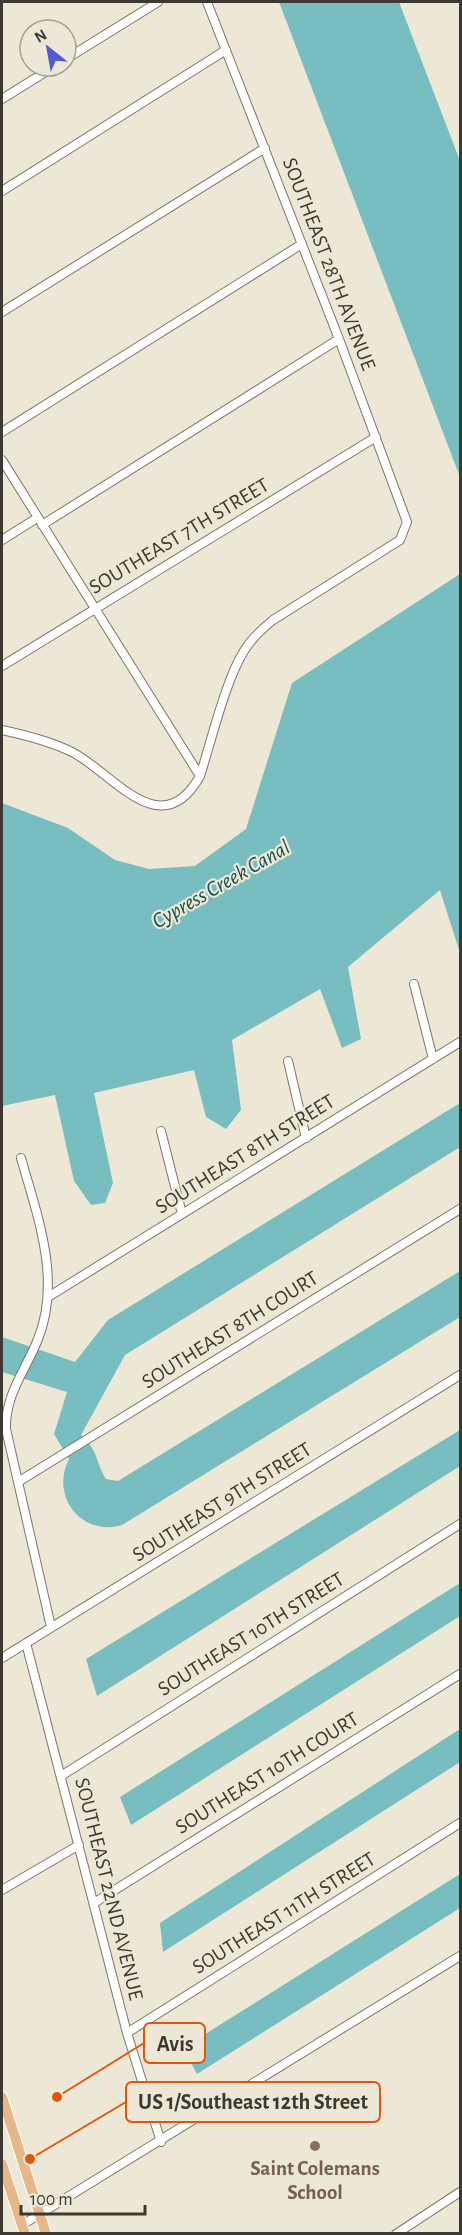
<svg xmlns="http://www.w3.org/2000/svg" width="462" height="2235" viewBox="0 0 462 2235" font-family="'Alegreya Sans',sans-serif">
<style>
.water{fill:#78bdbf}
.lines{fill:none;stroke-linecap:round;stroke-linejoin:round}
.minor-casing{stroke:#7b7667;stroke-width:10}
.major-casing{stroke:#fff;stroke-width:12}
.minor{stroke:#fff;stroke-width:8}
.major{stroke:#e5b789;stroke-width:10}
.education-dot{fill:#8d6e63;stroke:#ede7d6;stroke-width:2}
.labels{text-anchor:middle;dominant-baseline:central;stroke-width:4.5;stroke-linejoin:round;paint-order:stroke}
.street-label{font-size:21px;fill:#3b3932;stroke:#ede7d6}
.education-label{font-size:21px;font-weight:bold;fill:#785e54;stroke:#ede7d6}
.water-label{font-size:22px;font-style:italic;fill:#145153;stroke:#ede7d6}
.leader{fill:none;stroke:#df570e;stroke-width:2}
.callout-dot{fill:#df570e;stroke:#ede7d6;stroke-width:2}
.callout{fill:#ede7d6;stroke:#df570e;stroke-width:2}
.callout-label{font-size:22px;text-anchor:middle;font-weight:bold;fill:#3b3932}
</style>
<rect width="100%" height="100%" fill="#ede7d6"/>
<path class="water" d="M279,2H399L460,161V477Z
M460,574V953L440,890L348,967L361,1039L342,1048L320,989L232,1040L241,1110L226,1129L206,1117L194,1070L94,1093L113,1183L105,1203L91,1205L74,1181L55,1095L2,1106V803L68,828L115,860L149,869L195,866L246,829L292,683Z
M460,1103V1147L125,1355L81,1435C100,1453 94,1459 106,1479L118,1481L460,1271V1317L122,1525C81,1537 50,1496 69,1459L54,1434L67,1392L2,1372V1337L75,1362L108,1320Z
M460,1430V1466L97,1696L86,1659Z
M460,1583V1616L131,1825L120,1797Z
M460,1729V1762L163,1952L160,1923Z
M460,1874V1908L197,2074L183,2048Z"/>
<g class="lines">
<g class="minor-casing">
<path id="minor" d="M66,59L158,2
M2,99L55,66
M2,191L226,50
M2,312L265,148
M2,432L302,244
M2,460L200,776
M42,525L339,339
M2,540L37,518
M2,666L376,437
M2,730C25,735 50,741 72,752C112,772 161,846 200,776C211,742 226,679 244,651C251,639 262,629 273,620L400,540L407,522L339,339L207,2
M414,984L433,1059
M288,1061L306,1138
M161,1131L182,1214
M21,1158C37,1215 62,1280 38,1339C26,1370 5,1394 6,1429L51,1627
M48,1297L460,1042
M18,1482L460,1209
M26,1643L127,2033L161,2142
M2,1658L460,1375
M61,1776L460,1524
M2,1890L79,1845
M94,1903L460,1674
M127,2033L460,1823
M22,2225L460,1956
M396,2234L460,2192"/>
</g>
<g class="major-casing">
<path id="major" d="M2,2097L46,2234
M2,2164L25,2234"/>
</g>
<use href="#minor" class="minor"/>
<use href="#major" class="major"/>
</g>
<circle class="education-dot" cx="315" cy="2146" r="6"/>
<g class="labels">
<g class="street-label">
<text transform="translate(329 264) rotate(69)">SOUTHEAST 28TH AVENUE</text>
<text transform="translate(179 536) rotate(-31)">SOUTHEAST 7TH STREET</text>
<text transform="translate(245 1154) rotate(-32)">SOUTHEAST 8TH STREET</text>
<text transform="translate(230 1330) rotate(-32)">SOUTHEAST 8TH COURT</text>
<text transform="translate(222 1502) rotate(-32)">SOUTHEAST 9TH STREET</text>
<text transform="translate(251 1634) rotate(-32)">SOUTHEAST 10TH STREET</text>
<text transform="translate(267 1773) rotate(-32)">SOUTHEAST 10TH COURT</text>
<text transform="translate(109 1889) rotate(76)">SOUTHEAST 22ND AVENUE</text>
<text transform="translate(284 1913) rotate(-32)">SOUTHEAST 11TH STREET</text>
</g>
<g class="education-label">
<text x="315" y="2168">Saint Colemans<tspan x="315" dy="24">School</tspan></text>
</g>
<g class="water-label">
<text transform="translate(221 884) rotate(-30)">Cypress Creek Canal</text>
</g>
</g>
<path class="leader" d="M57 2097L144 2043M30 2159L126 2102"/>
<g class="callout-dot">
<circle cx="57" cy="2097" r="6"/>
<circle cx="30" cy="2159" r="6"/>
</g>
<g class="callout">
<rect x="144" y="2023" width="61" height="40" rx="6"/>
<rect x="126" y="2082" width="254" height="40" rx="6"/>
</g>
<g class="callout-label">
<text x="175" y="2051">Avis</text>
<text x="253" y="2109">US 1/Southeast 12th Street</text>
</g>
<rect width="462" height="2235" fill="none" stroke="#3b3932" stroke-width="6"/>
<g transform="translate(48 48) rotate(329)"><circle r="28" fill="#ede7d6" stroke="#a6a194" stroke-width="1.5"/>
<path d="M0-4.5L10 22L0 15L-10 22Z" fill="#545ad1"/>
<text y="-9" font-size="16" font-weight="bold" text-anchor="middle" fill="#3b3932">N</text>
</g>
<path d="M21 2205v9h124v-9" fill="none" stroke="#3b3932" stroke-width="3"/>
<text x="30" y="2205" font-size="18" fill="#3b3932" stroke="#ede7d6" stroke-width="4.5" paint-order="stroke">100 m</text>
</svg>
